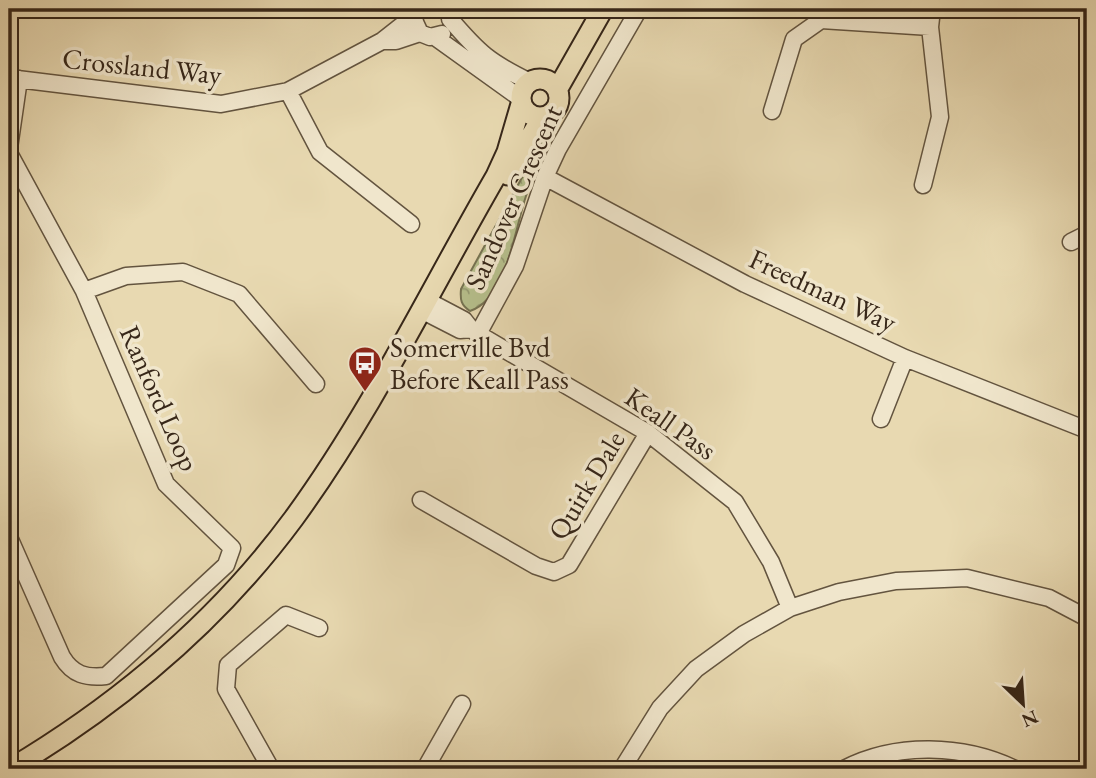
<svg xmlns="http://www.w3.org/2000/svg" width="1096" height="778" viewBox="0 0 1096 778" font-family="'EB Garamond',serif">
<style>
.forest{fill:url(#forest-crowns);stroke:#767352;stroke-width:2}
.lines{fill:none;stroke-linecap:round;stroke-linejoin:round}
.minor-casing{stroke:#63543f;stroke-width:19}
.major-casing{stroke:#372719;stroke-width:23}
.minor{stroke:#f0e6cc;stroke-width:16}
.major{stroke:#e8d9b1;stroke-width:19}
.labels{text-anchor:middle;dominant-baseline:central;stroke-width:7;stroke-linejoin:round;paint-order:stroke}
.street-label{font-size:28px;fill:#372719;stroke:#f0e6cc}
.poi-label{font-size:28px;fill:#372719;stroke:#f0e6cc;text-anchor:start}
</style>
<defs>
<pattern id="forest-crowns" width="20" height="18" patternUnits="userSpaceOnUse" patternTransform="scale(1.75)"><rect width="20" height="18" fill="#b6bf8c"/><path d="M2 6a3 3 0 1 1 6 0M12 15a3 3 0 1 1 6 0" fill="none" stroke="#959b72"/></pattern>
</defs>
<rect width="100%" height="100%" fill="#e8d9b1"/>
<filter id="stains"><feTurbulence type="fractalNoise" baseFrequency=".00286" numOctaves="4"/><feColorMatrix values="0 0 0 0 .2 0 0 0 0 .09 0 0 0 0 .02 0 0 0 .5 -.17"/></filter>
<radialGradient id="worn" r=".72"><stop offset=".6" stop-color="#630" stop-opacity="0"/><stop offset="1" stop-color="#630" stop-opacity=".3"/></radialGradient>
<path class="forest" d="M547,132L555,137C545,156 533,176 526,196C515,228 507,299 470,311C461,305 460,300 461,289Z"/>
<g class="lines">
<g class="minor-casing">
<path id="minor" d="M418,9L414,20L420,33L430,37L442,34
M450,19C479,53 489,62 530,82
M435,37L520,98
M382,41H396L420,33
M9,78L221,104L288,91L382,41L415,15
M288,91L320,152L411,224
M772,111L794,39L821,20L930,27
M9,148L19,79
M9,153L84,291L166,484L232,548L226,565L106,676C86,678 73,675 62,657L9,537
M545,177L745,284L905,358L1087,430
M923,185L940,117L930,27L932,9
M1071,242L1087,234
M84,291L126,276L183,272L239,294L316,384
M426,300L464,320L471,329L478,334L648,433L735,502L771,562L790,608
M421,310L460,330L471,329
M478,334L515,266L545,177L558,149L639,9
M881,419L905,358
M421,500L536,566L554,572L569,565L648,433
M271,769L226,689L228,665L286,615L319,628
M425,769L462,704
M622,769L660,708L696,669L744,634L790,608L839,592L896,581L967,578L1049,598L1087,618
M844,769C896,742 963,744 1015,769"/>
</g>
<g class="major-casing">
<path id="major" d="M521 98a19 19 0 1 1 38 0a19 19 0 1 1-38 0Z
M557,90L603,9
M508,175L542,117
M10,769C119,704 218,621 294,518C372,411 430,290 496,176L507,152L521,104"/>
</g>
<use href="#minor" class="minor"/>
<use href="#major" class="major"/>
</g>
<defs>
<g id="bus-pin" transform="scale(1.75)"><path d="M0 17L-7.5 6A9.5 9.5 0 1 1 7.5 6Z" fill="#8f2418" stroke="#f0e6cc"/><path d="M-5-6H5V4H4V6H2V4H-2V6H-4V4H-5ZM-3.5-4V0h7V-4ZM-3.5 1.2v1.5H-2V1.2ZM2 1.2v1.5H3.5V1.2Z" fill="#fff"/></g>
</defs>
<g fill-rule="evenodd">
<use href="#bus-pin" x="365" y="363"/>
</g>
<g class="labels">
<g class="street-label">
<text transform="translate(142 66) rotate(6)">Crossland Way</text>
<text transform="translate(513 197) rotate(-66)">Sandover Crescent</text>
<text transform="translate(823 290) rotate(25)">Freedman Way</text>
<text transform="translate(160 398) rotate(66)">Ranford Loop</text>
<text transform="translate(671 423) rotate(35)">Keall Pass</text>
<text transform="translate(586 485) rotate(-59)">Quirk Dale</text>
</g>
<g class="poi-label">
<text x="390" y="347">Somerville Bvd<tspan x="390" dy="32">Before Keall Pass</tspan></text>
</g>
</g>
<rect width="1096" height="778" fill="none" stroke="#e8d9b1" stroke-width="35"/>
<rect x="10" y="10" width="1075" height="757" fill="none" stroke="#372719" stroke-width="3.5"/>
<rect x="18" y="18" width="1061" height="743" fill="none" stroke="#372719" stroke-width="2"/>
<g transform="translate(1023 704) rotate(155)" stroke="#f0e6cc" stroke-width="5" paint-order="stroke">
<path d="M0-5L12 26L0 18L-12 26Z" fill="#372719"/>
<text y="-10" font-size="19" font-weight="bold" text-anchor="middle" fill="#372719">N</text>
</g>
<rect width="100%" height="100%" filter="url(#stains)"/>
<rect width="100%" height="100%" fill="url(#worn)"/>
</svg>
